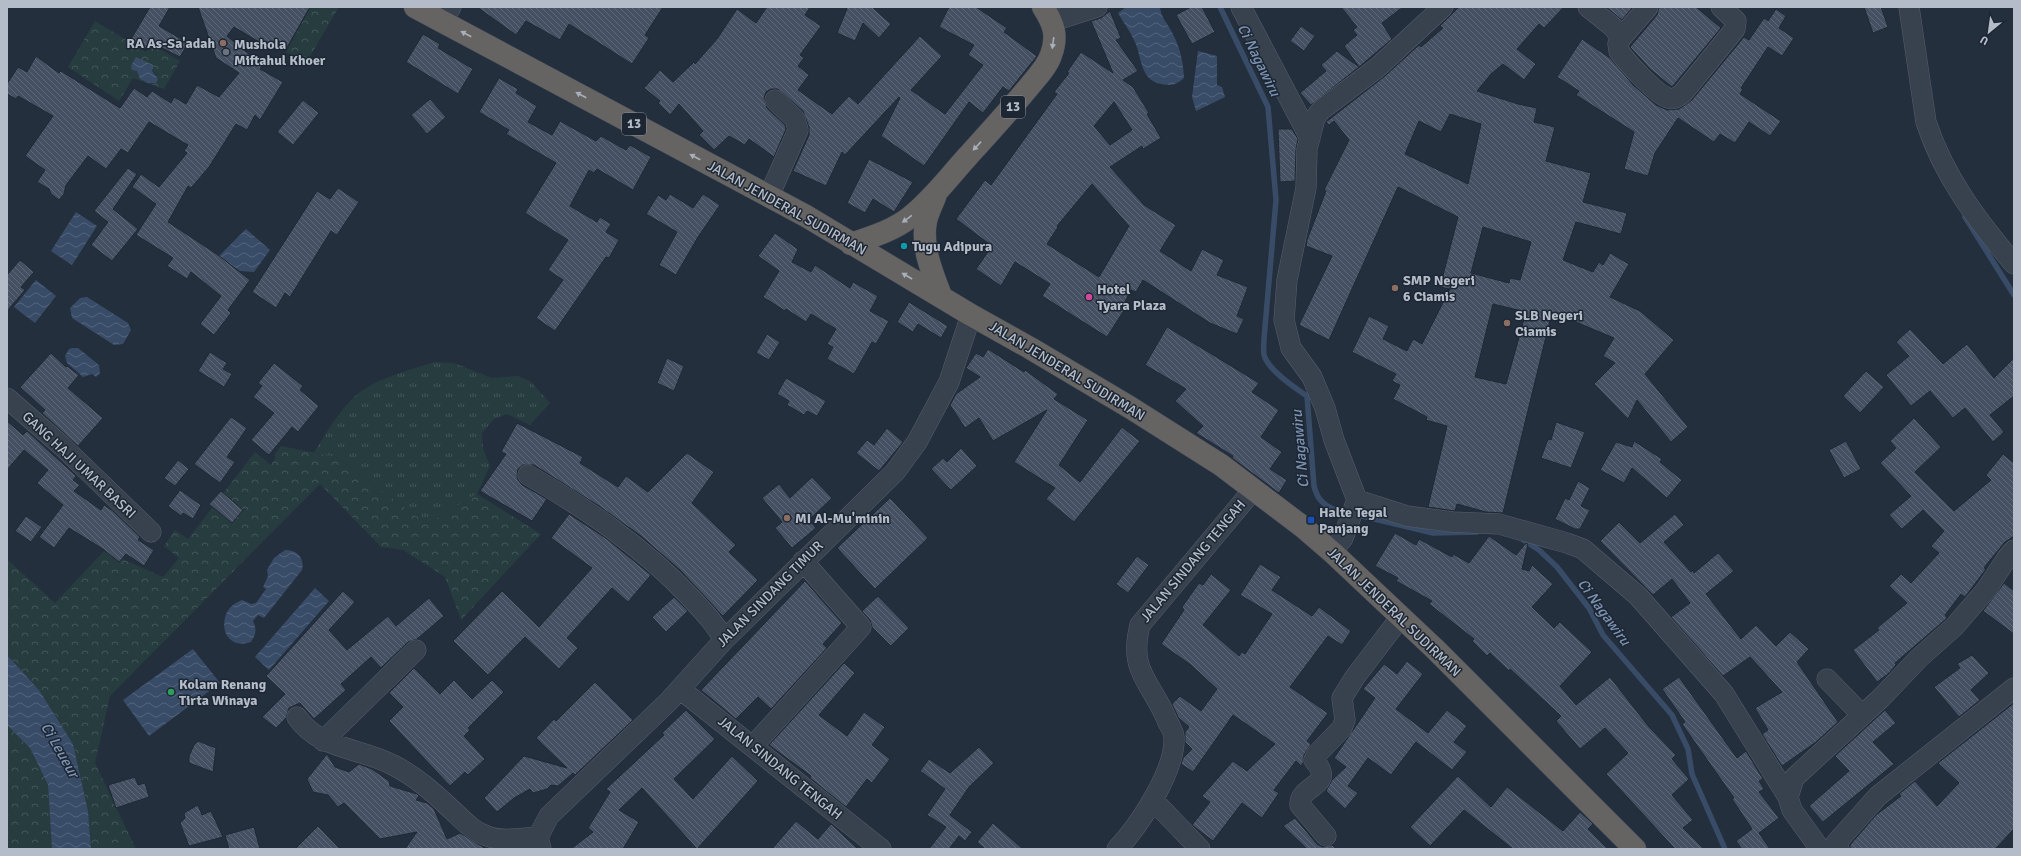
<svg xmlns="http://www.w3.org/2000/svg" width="2021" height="856" viewBox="0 0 2021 856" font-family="Signika,sans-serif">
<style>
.grass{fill:url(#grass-tufts)}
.forest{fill:url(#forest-crowns);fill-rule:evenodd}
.water{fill:url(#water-waves)}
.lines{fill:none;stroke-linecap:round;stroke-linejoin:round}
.stream{stroke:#394c67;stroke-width:5.5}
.building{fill:url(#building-back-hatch);stroke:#1f2835;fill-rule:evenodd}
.minor-casing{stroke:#565f6c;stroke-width:21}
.trunk-casing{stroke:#434c59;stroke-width:23}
.minor{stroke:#38414e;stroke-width:20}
.trunk{stroke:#656462;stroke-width:22}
.oneway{fill:#a8afba}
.education-dot{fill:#8d6e63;stroke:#1d2633;stroke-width:1.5}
.worship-dot{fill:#6b7280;stroke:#1d2633;stroke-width:1.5}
.culture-dot{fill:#0f9aa8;stroke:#1d2633;stroke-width:1.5}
.hotel-dot{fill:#d1479c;stroke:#1d2633;stroke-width:1.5}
.transit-dot{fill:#1a4fb4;stroke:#1d2633;stroke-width:1.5}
.leisure-dot{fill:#2e9e5b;stroke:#1d2633;stroke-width:1.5}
.labels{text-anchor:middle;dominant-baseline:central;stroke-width:3;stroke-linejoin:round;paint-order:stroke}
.shield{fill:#1d2633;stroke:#878f9c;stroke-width:1}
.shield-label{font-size:13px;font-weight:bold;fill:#b4bcc9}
.poi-label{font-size:14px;font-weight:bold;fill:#b4bcc9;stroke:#1d2633;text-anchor:start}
.street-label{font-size:14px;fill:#b4bcc9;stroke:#1d2633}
.water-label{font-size:15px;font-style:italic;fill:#7c92b1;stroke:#1d2633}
</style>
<defs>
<pattern id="grass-tufts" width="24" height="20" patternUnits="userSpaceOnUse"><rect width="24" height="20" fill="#263c3f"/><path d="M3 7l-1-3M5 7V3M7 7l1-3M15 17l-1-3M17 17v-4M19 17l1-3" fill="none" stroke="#435659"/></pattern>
<pattern id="forest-crowns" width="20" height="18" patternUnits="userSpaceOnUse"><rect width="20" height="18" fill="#263c3f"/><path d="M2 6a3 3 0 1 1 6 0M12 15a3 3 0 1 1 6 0" fill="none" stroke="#435659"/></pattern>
<pattern id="water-waves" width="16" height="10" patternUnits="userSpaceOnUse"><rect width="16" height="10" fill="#394c67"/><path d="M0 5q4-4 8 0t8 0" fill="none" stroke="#53647b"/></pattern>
<pattern id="building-back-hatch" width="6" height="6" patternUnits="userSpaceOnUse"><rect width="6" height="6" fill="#455162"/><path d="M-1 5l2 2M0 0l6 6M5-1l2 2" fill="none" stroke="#5d6877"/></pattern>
</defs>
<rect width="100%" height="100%" fill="#242f3e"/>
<path class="grass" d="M434,362L454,363L492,378L517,376L530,381L550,403L530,425L507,414L494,419L482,433L483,449L490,466L477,494L427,524L336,457L314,453C325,434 343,405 360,392C381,377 410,370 434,362Z"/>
<path class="forest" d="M311,7H339L306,63L286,52Z
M95,21L146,52L151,44L180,61L164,89L133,78L119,101L68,67ZM137,71H152L157,75L140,79Z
M281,446L336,457L427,524L477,494L541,534L461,620L445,577L403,550L381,547L320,484L110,696L95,763L136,849H91L88,811L73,744L39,690L7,655V559L55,603L104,551L163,577L179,558L164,546L175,530L188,539L255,452L271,465L276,457L274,455Z
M7,725L30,748L48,785L52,849H7Z"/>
<path class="water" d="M1126,7H1160C1161,16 1164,19 1169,27C1179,44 1183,58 1184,78C1176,85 1172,86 1161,84C1139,80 1142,55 1134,40C1130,31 1123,22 1118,13Z
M1198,51L1217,56V85L1222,87L1225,97L1196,111L1192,97Z
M136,57L153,65L152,71L158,79L156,83H148L140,79L137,71L132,70L131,66Z
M76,212L97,226L72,265L51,251Z
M246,229L270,250L254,272L240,271L219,256Z
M36,280L56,296L35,323L14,307Z
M87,297L128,323L131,330L123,344L114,345L72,318L70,308L80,298Z
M72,348H78L99,365L100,373L96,377L92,374L83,377L67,363L65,356L69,349Z
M285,550C297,550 305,558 302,570L264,618L258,615L253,621C257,630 256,634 251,642C228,650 217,627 229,609C232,605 237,602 242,600L251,604L256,603L266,589L263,587L268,576L267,570L274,558Z
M315,588L329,601L269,670L255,657Z
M193,649L220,683L149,736L123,700Z
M7,655L39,690L73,744L88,811L91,849H52L48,785L30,748L7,725Z"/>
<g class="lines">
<path class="stream" d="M1220,7L1268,107L1276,200L1264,339C1264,344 1263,350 1264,355C1268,370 1295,388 1307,396L1314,486C1317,498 1322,504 1333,509L1433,533L1477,532
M1965,217L2014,295
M1522,539L1539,550L1557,567L1589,608L1603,635L1672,715L1688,749L1692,774L1725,849"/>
</g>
<path class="building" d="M150,7H170L159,26L188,43L180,57L150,42L145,50L130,41Z
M198,7H310L285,51L274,45L271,49L234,27L227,36L262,65L260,69L283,82L260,120L255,115L247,130L236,124L209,167L191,188L188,186L168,222L218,255L250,280L228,310L231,313L214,335L200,324L221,296L191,272L187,279L167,266L173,258L136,235L156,204L132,187L141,174L159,187L187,153L184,151L188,145L149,122L128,153L121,149L106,169L88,156L66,185L64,194L59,200L51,194L49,189L37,182L45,170L25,156L53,116L18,96L16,99L7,94V84L18,67L27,72L36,56L59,73L61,71L120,108L134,88L147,97L152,91L171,103L174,97L186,104L197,85L219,97L239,73L216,58Z
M477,7H663L645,35L649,38L632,64L569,24L560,40L526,21L516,35Z
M767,7H810L805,15L821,26L800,55L804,58L798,66L809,75L798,90L832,114L849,96L858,104L920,36L942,56L911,90L945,114L983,65L968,55L974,45L939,27L949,7H976L1007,28L1004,32L1037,56L1009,91L1003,87L983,113L969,102L924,166L881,136L900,98L899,97L845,155L842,152L826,186L793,171L809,135V127L803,111L778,89H771L766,92L764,98L767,108L785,125L786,129L774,157L749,139L745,145L729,136L714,150L699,135L703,131L679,104L670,115L658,103L660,101L644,88L660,70L673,82L694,62L695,64L717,39L737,9L756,23Z
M845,7H872L891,24L879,38L863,23L855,41L837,33L847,9Z
M1191,7H1202L1215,32L1192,44L1176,15Z
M1341,7H1403L1382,23L1392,39L1359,67L1344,46L1357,35L1353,30L1357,27Z
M1459,7H1564L1544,28L1539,24L1517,49L1536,64L1524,80L1503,64L1491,74L1477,91L1518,104L1537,108L1534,122L1555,127L1546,161L1591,173L1583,202L1627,213L1621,234L1576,222L1563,260L1593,272L1599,262L1603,265L1610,253L1629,264L1610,297L1640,311L1674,340L1645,374L1688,427L1671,442L1637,400L1628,419L1594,384L1615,363L1603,356L1614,338L1552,312L1503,513L1486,512L1457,504L1455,511L1428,507L1447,426L1426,420L1427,417L1393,399L1400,385L1392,381L1396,374L1352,352L1369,316L1389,326L1383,339L1407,351L1413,339L1422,344L1450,289L1440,287L1458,217L1398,187L1329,340L1299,325L1332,256L1306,246L1307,240L1326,191L1324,190L1349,140L1334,121L1329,125L1326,122L1385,76L1419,45L1421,47L1443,28L1440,26ZM1450,114L1481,124L1468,184L1405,154L1419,121L1441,132ZM1483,227L1531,242L1520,280L1510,278L1509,283L1471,273ZM1493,304L1526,312L1506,384L1475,377Z
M1606,7H1633L1622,20Z
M1659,7H1696L1721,28L1672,87L1650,69L1630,47L1657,15Z
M1864,7H1881L1888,27L1873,33Z
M1776,9L1786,16L1779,28L1794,38L1782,56L1768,47L1741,88L1743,89L1740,94L1781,121L1770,136L1749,122L1735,143L1720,134L1714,142L1678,118L1655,153L1648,176L1624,169L1634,132L1576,95L1579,91L1557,77L1582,39L1610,58L1633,85L1656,105L1667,110L1679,109L1691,101L1744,37L1749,40L1764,18L1768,21Z
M1110,11L1121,38L1116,40L1138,71L1123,80L1133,87L1149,113L1147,114L1161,138L1143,149L1142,146L1110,167L1144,205L1176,225L1160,251L1191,271L1202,249L1224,260L1217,275L1248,287L1237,316L1244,319L1237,334L1210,323L1143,280L1136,292L1131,290L1125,302L1128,304L1107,337L1042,296L1050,284L1015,262L1001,286L976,269L992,246L956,219L985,180L991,185L1057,94L1054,92L1069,73L1067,72L1081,52L1113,73L1091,21L1101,18ZM1114,102L1132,130L1110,145L1094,126ZM1092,184L1129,226L1099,277L1047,244L1058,227L1057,226Z
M1301,26L1315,36L1304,51L1290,41Z
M423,34L440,44L438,48L473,69L458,94L406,62Z
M1337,51L1359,67L1311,105L1300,93L1326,71L1321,65Z
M499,78L518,89L516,93L537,106L528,122L552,135L560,121L596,141L601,136L626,150L630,145L651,157L633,190L597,169L594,173L589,170L570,206L597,222L600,217L611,224L606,232L619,240L609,258L606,257L555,331L536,318L563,280L548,270L568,240L525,213L556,163L506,134L509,130L479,112Z
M430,99L446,117L427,134L411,115Z
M303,100L319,113L293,145L277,132Z
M1278,129H1292L1298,139L1296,149L1295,181L1280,182Z
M869,159L913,182L894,212L873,199L865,213L847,203Z
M128,168L137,174L113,209L138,229L112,261L91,245L108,222L94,211Z
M338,188L359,202L337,235L331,231L290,297L285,293L276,308L252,292L317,191L330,199Z
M670,194L693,208L703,194L720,205L698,237L676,275L659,265L677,232L646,214L658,195L666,200Z
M775,233L798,249L792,262L811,272L815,265L850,288L853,282L878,296L870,311L889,321L876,344L872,342L854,374L827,359L833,347L827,344L836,329L811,314L806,322L786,309L785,311L763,297L779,271L758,256Z
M20,260L34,272L21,287L25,290L7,311V275Z
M909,302L948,326L941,338L918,324L913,332L897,322Z
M1167,327L1259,383L1252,392L1279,410L1261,437L1282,452L1270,469L1287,480L1279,493L1232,458L1233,456L1196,433L1203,426L1175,401L1186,389L1145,365Z
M1910,329L1943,364L1967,344L1994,378L2014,358V396L1990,415L2004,432L1993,442L1965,408L1953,418L1930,391L1911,406L1886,375L1909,356L1896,342Z
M767,334L780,342L769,360L756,353Z
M988,349L1024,372L1025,370L1058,394L1054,399L1088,420L1059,465L1080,482L1122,427L1140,441L1074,522L1046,499L1055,488L1014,462L1047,410L993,441L979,418L965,428L950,405L956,394L980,377L966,368L976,353L983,357Z
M210,352L227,363L223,369L232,374L224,387L198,371Z
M51,353L66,367L67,366L79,375L68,388L103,418L78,446L42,413L45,410L20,387Z
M667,358L684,366L674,391L657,383Z
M274,363L303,386L300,390L319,406L298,432L292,427L269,455L251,440L274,413L253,397L262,386L258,383Z
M1866,371L1884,387L1860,413L1843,396Z
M786,378L826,401L817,416L807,411L804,415L787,405L789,401L777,394Z
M231,417L247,428L227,457L235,462L220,483L194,464Z
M1914,418L1941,447L1915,472L1954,511L1991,480L1986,475L2003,454L2014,463V536L2005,542L1986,565L1984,568L1986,569L1965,597L1961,594L1945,615L1947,618L1946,619L1895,663L1896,665L1888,674L1877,682L1853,650L1879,630L1877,628L1907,603L1889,586L1901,574L1911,583L1939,553L1931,546L1944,531L1923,510L1902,529L1889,515L1911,496L1880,463L1896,448L1890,441Z
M7,421L23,435L27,431L76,476L73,480L80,485L74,491L101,510L104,505L113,511L140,537L138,540L154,550L144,566L126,554L119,562L103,549L69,528L54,548L39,537L63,505L37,483L48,470L24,450L7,470Z
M1556,422L1585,432L1571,468L1541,458L1548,439L1551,440Z
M517,423L583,457L580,463L618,487L626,476L648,492L687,453L714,472L692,503L736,545L729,552L758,580L723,616L680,570L641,536L599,506L534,465H523L518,469L517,475L518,480L522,485L547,499L532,521L480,491L506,454L501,452Z
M887,428L903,442L879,471L856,453L867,440L874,445Z
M1634,441L1662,459L1660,462L1682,480L1667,498L1632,468L1624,483L1600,470L1616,442L1632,447Z
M1846,441L1861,469L1844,478L1829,450Z
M961,448L977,466L951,490L931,469L943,458L947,462Z
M178,460L189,469L175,486L164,478Z
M812,477L832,498L809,520L816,528L792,548L775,528L782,522L762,498L779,484L790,498Z
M1578,481L1590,488L1581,506L1590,510L1580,529H1575L1555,519L1565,498L1569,500Z
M180,490L201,505L193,519L183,513L181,516L168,506Z
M221,491L243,510L232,523L209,504Z
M890,498L928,538L875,589L837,548Z
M569,514L607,539L651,575L628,602L612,588L567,638L578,648L559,669L525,637L488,675L453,641L502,591L539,627L592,568L551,538Z
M1675,514L1684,525L1664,542L1691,572L1693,570L1694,573L1718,553L1734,571L1706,594L1741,639L1756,625L1776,646L1790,632L1809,649L1797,662L1838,722L1816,742L1782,766L1762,734L1768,730L1755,708L1782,692L1750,657L1723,676L1671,617L1690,603L1672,579L1653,595L1600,541L1619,522L1640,543Z
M26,516L42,527L31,542L15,531Z
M1395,533L1416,545L1419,539L1452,557L1453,554L1469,563L1489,536L1516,555L1526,543L1528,544L1522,569L1529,571L1532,565L1553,584L1532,607L1554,628L1560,622L1592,652L1560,686L1576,705L1610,677L1649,727L1676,755L1672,759L1689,779L1672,795L1693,820L1683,828L1704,849H1675L1606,774L1628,753L1605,728L1580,749L1556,721L1561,716L1510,669L1509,671L1490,653L1487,656L1472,641L1474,639L1429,604L1432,601L1396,581L1398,578L1375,566Z
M1137,556L1149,565L1128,593L1116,584Z
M1260,564L1281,577L1272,590L1312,616L1319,607L1351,631L1342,645L1328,636L1290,687L1328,713L1307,741L1311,744L1304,755L1303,763L1301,766L1296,761L1274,790L1279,793L1262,818L1242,803L1213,841L1192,825L1210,802L1202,796L1233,761L1247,771L1275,744L1233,715L1193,772L1181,764L1183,758L1192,749L1185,742V732L1189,727L1178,717L1172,704L1180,696L1201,711L1217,689L1191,665L1161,644L1184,610L1182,607L1199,583L1203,585L1211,574L1231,590L1203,625L1239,656L1242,652L1245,654L1272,614L1240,595Z
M805,581L842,623L823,644L827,648L771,709L758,697L736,719L701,690Z
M2004,583L2014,591V634L1983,611Z
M343,591L355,602L329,630L347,650L388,616L396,626L429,598L444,616L417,639L408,642L381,668L371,657L341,684L346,690L314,719L300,703L289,708L286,718L276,728L262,717L285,694L266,676Z
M878,596L909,628L891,646L872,627L870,620L862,611Z
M674,597L688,611L666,632L652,617Z
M1972,655L1989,673L1971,690L1980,700L1959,717L1934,687L1960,668L1957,664Z
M1407,661L1423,674L1396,709L1428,733L1447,710L1467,726L1454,742L1467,752L1452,770L1416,742L1391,775L1368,758L1348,786L1358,793L1345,809L1326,791L1332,780L1346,767L1334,758L1375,698L1363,689L1384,664L1397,674Z
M844,663L855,673L819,715L847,736L864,712L885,727L872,745L890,759L872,783L867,779L846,807L810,778L811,776L769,745Z
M414,668L440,694L454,680L472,699L492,680L504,692L468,728L470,730L464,736L485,759L468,775L465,772L450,786L389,721L403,707L389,693Z
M1679,677L1737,758L1746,751L1763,779L1759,781L1764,789L1759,792L1779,818L1759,833L1770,849H1742L1736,841L1752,829L1732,799L1734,798L1682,724L1685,722L1662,689Z
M595,682L633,720L575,775L573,773L558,786L551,785L547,789L533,793L530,789L514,798L497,812L484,798L524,756L567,768L536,738L554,719L556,721Z
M2014,703V829L1995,849H1850V845L1876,815L1901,796L1899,794L1915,781L1937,806L1959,783L1938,763Z
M686,710L715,739L674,779L693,799L732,756L758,781L697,849L642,788L619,810L639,822L623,849H571L593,832L588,828L610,792L606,789L664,735L662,733Z
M1885,710L1896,723L1873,742L1894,764L1823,822L1809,806L1849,771L1835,756Z
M198,741L216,748L213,772L189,763V756L194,745Z
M979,747L994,763L969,787L950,815L972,832L965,841L959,836L949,849H929L946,827L927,815L945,789L920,771L929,759L950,773Z
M327,754L335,767L349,772L359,764L364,766L372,769L389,781L390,786L417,794L419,796L416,800L427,803L434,809L447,839L460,833L486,849H405L417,832L380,839L344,803L338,807L328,795L313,792L307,779Z
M1458,776L1491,807L1507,787L1563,831L1580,812L1593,824L1588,829L1608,849H1513L1464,810L1430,846L1410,827Z
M135,777L138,785L145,783L149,797L116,808L108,785Z
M198,805L202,815L211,811L223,837L189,846L180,823L185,818L184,813Z
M1295,818L1317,844L1322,847L1332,845L1336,849H1307L1283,826Z
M796,821L818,839L831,824L858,849H772Z
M993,823L1023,849H985L977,842Z
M318,826L340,849H295Z
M254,827L260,849H229L225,835Z"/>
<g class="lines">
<g class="minor-casing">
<path id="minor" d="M1241,7L1310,138
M1588,7L1613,27L1621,38
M1648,7L1621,38L1618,44L1619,51C1626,62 1656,94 1668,98C1673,100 1678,97 1682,94L1735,29L1736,21L1721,7
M1909,7L1926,122C1944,177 1977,220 2014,264
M442,21L451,7
M1053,21L1097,7
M769,196L798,130L795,119L775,100
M7,398L62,446L151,532
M528,475C587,509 643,547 690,597C703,611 715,623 724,640
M1357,500L1407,516L1453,522L1499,524L1567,543L1583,549L1638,596L1724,694L1788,797
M1332,552L1343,538L1357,500L1334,440L1325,408L1312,377L1291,348L1284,320L1287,280L1306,188L1307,149L1315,118L1321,110L1377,68L1443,7
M1827,679L1862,715
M680,689L881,849
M297,717C318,749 361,748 393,765C415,776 433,792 451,809C462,819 472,831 487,836C503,842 521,838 538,837
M323,741L416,650
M753,746L861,627L803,561
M1153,800L1200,849
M1326,836L1300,805C1299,784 1337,787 1314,760L1317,754L1342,728L1345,720L1342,698L1355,677L1400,618
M541,849L538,837L549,816L669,701L724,640L895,472L917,442L949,382L971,315
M1117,849C1139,826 1176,770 1174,737C1174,732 1169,725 1167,720C1151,681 1128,672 1140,625L1253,490
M1820,849L1792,810L1788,797L1794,778L1881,698L1919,658L1954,627L1986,590L2007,558L2014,550
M1839,849L1836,843L1878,796L2014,688"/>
</g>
<g class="trunk-casing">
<path id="trunk" d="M415,7L806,216L971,315L1030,348L1131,408L1221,465L1303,527L1332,552L1435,649L1635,849
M936,194C933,203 928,212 926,221C921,247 932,272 941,296
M851,244C871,237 892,231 909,218C932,200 949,177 968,156C988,134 1009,111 1028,88C1036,78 1047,67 1051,55C1058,36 1054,24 1043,7"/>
</g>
<use href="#minor" class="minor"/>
<use href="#trunk" class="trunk"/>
</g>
<defs><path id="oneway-solid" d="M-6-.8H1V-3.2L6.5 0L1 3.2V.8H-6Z"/></defs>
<g class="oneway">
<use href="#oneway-solid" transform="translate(466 34) rotate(-152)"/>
<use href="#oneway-solid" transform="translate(1053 43) rotate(98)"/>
<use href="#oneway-solid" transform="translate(581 95) rotate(-152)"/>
<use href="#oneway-solid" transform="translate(977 146) rotate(133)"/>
<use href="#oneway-solid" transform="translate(695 157) rotate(-152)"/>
<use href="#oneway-solid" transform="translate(907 219) rotate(144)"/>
<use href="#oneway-solid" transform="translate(907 276) rotate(-150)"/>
</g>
<g class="education-dot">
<circle cx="223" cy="43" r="4"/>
<circle cx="1395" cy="288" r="4"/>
<circle cx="1507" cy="323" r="4"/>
<circle cx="787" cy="518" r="4"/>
</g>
<circle class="worship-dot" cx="226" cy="52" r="4"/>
<circle class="culture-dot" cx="904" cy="246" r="4"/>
<circle class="hotel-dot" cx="1089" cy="297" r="4"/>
<rect class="transit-dot" x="1307" y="516" width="8" height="8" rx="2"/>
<circle class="leisure-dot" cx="171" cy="692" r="4"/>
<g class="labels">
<g class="shield">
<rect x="1001" y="96" width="24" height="22" rx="3"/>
<rect x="622" y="113" width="24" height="22" rx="3"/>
</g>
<g class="shield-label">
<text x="1013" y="107">13</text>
<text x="634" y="124">13</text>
</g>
<g class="poi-label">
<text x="215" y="43" text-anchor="end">RA As-Sa'adah</text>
<text x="234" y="44">Mushola<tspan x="234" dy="16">Miftahul Khoer</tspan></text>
<text x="912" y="246">Tugu Adipura</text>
<text x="1403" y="280">SMP Negeri<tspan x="1403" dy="16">6 Ciamis</tspan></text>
<text x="1097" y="289">Hotel<tspan x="1097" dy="16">Tyara Plaza</tspan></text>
<text x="1515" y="315">SLB Negeri<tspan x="1515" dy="16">Ciamis</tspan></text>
<text x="1319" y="512">Halte Tegal<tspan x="1319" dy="16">Panjang</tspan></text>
<text x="795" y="518">MI Al-Mu'minin</text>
<text x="179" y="684">Kolam Renang<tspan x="179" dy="16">Tirta Winaya</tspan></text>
</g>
<g class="street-label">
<text transform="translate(787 208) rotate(29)">JALAN JENDERAL SUDIRMAN</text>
<text transform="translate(1067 371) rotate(31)">JALAN JENDERAL SUDIRMAN</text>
<text transform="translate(79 465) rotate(43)">GANG HAJI UMAR BASRI</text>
<text transform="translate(1193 561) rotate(-50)">JALAN SINDANG TENGAH</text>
<text transform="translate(770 594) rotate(-45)">JALAN SINDANG TIMUR</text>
<text transform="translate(1394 612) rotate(44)">JALAN JENDERAL SUDIRMAN</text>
<text transform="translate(780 768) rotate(39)">JALAN SINDANG TENGAH</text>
</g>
<g class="water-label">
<text transform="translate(1259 60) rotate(64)">Ci Nagawiru</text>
<text transform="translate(1300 449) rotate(-95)">Ci Nagawiru</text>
<text transform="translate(1604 612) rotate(54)">Ci Nagawiru</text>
<text transform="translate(60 750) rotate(60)">Ci Leueur</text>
</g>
</g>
<rect width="2021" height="856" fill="none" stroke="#b4bcc9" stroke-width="16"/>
<g transform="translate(1989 32) rotate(209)" stroke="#1d2633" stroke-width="3" paint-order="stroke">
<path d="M0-3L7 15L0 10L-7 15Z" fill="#b4bcc9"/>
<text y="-6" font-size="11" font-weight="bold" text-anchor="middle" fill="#b4bcc9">U</text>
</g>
</svg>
